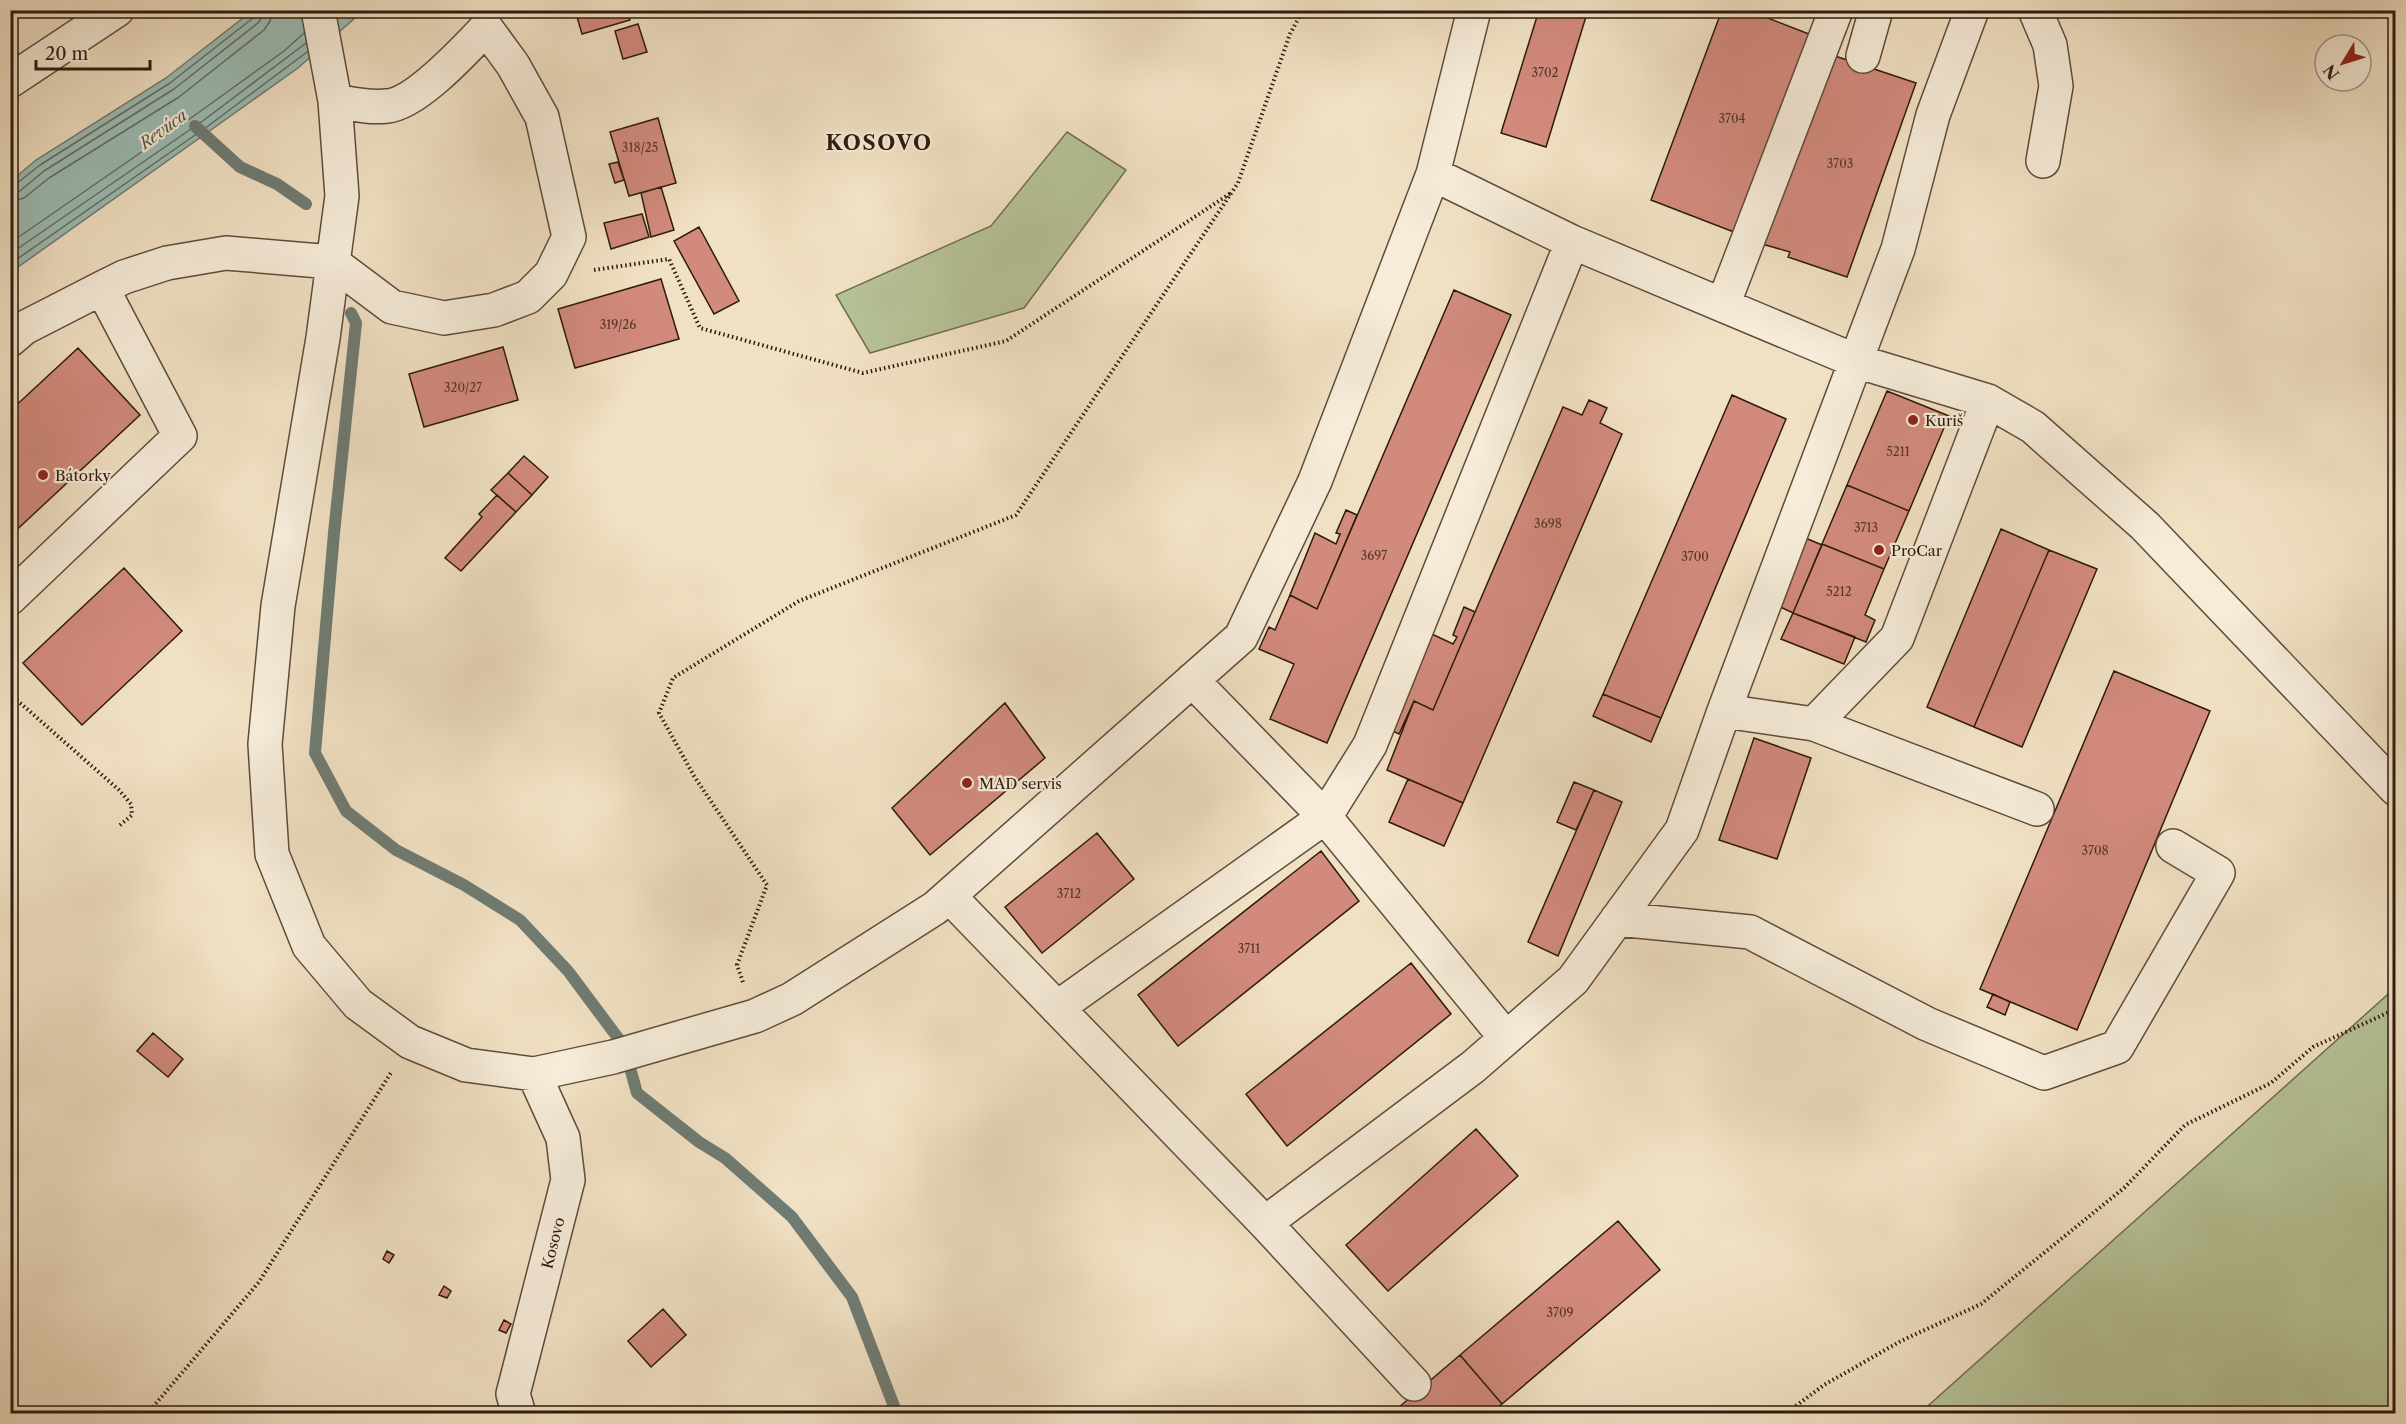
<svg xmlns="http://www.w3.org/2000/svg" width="2406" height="1424" viewBox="0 0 2406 1424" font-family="'Libre Caslon Text',serif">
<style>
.green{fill:#b6c397;stroke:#726e52;stroke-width:1.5}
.water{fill:#9bbdb7;stroke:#6f7c73;stroke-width:1.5}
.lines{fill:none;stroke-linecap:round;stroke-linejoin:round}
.shore{stroke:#646c62;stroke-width:1.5}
.stream{stroke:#6f7c73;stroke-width:12}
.building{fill:#d28a7d;stroke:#2d1a0e;stroke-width:1.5}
.minor-casing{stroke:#5e4c3c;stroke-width:36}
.path{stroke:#2d1a0e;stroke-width:4;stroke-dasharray:1.5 3;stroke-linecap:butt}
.minor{stroke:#f6ecd9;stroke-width:33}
.poi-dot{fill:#8f2418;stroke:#f6ecd9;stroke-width:2}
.labels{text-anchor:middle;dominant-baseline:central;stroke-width:4.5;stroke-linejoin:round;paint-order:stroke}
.number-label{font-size:12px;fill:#56362a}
.poi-label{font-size:15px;fill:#2d1a0e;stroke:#f6ecd9;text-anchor:start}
.street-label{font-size:15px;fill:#2d1a0e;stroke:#f6ecd9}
.water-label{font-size:16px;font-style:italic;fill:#545349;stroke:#f6ecd9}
.district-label{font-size:21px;font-weight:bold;letter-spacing:1.5px;fill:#2d1a0e;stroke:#f6ecd9}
</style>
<rect width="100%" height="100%" fill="#f1e1c4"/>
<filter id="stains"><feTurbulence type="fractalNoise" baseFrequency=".00333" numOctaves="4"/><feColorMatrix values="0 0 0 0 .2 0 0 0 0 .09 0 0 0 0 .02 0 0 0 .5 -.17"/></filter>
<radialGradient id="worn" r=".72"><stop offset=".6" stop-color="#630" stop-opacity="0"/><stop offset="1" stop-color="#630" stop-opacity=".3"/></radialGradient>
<path class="green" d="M1067,132L1126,170L1024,308L870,353L836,295L991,226Z
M2395,988V1413H1920Z"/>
<path class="water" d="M252,11H363L298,68L11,272V181L36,160L166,78Z"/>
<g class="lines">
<path class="shore" d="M10,185L16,184L40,165L170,83L253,18L255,10
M10,193L20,191L44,171L174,89L258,23L262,17L263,10
M10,202L24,198L49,178L179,97L264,30L270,21L272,10
M10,243L198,113L284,51L304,33
M10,254L204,120L306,43
M10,264L208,126L307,52"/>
<path class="stream" d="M195,126L240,167L277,184L306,204
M351,313L356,323L334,533L315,753L346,811L396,850L464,885L520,920L568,971L624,1046L637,1093L699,1142L725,1158L792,1217L852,1297L897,1414"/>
</g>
<path class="building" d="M575,10H627L630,20L582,34Z
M1539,10H1588L1546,147L1501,133Z
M1722,10H1747L1814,36L1739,234L1651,200Z
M638,24L647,52L623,59L615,31Z
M1832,55L1916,83L1847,277L1788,257L1790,252L1762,244Z
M658,118L676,183L629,196L610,132Z
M618,162L624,180L615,183L609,164Z
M661,187L674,230L651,237L641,193Z
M642,214L649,237L611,249L604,223Z
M699,227L739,301L714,314L674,241Z
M661,279L679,339L575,368L558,309Z
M1454,290L1511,315L1327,743L1270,719L1294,664L1259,649L1269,627L1275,630L1290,595L1317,609Z
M503,347L518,400L424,427L409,374Z
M78,348L140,415L10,536V411Z
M1887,391L1949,416L1909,511L1847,485Z
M1732,395L1786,419L1661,718L1603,694Z
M1589,400L1607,408L1600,423L1622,434L1463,803L1387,770L1414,701L1433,710L1563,407L1582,415Z
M524,456L548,477L532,495L508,473Z
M508,473L532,495L516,512L491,490Z
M1847,485L1909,511L1884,569L1822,544Z
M497,495L516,512L461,571L445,558L482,517L479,514Z
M1346,510L1357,515L1317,609L1290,595L1315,533L1336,544L1340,534L1336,533Z
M2001,529L2049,550L1974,727L1927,707Z
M1803,537L1822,545L1793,613L1774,604Z
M1822,544L1884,569L1865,615L1875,620L1866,642L1793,613Z
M2049,550L2097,569L2022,747L1974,727Z
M124,568L182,631L82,725L23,663Z
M1464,607L1475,612L1433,710L1414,701L1399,734L1388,729L1432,634L1453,644L1457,637L1453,635Z
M1793,613L1855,637L1844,664L1781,639Z
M2114,671L2210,711L2077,1030L1980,989Z
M1603,694L1661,718L1651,742L1593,716Z
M1005,703L1045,758L930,855L892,808Z
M1754,738L1811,758L1777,859L1719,840Z
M1408,779L1463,803L1444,846L1389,822Z
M1574,782L1594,790L1576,830L1557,822Z
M1594,790L1622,802L1558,956L1528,942Z
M1097,833L1134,879L1042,953L1005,907Z
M1321,851L1359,901L1178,1046L1138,995Z
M1411,963L1451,1014L1287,1146L1246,1094Z
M1993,994L2010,1002L2005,1015L1987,1007Z
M153,1033L183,1059L168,1077L137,1051Z
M1476,1129L1518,1176L1388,1291L1346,1245Z
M1618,1221L1660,1270L1502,1404L1460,1355Z
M387,1251L394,1255L389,1263L383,1259Z
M444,1286L451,1291L447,1298L439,1295Z
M663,1309L686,1335L651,1367L628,1341Z
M504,1320L511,1324L506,1333L499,1330Z
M1460,1355L1502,1404L1490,1414H1391Z"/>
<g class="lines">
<g class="minor-casing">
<path id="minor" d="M318,10L335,101L342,196L323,338L278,606L265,744L272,854L309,946L358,1004L410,1042L466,1065L534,1074L613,1057L755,1016L792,999L935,908L1241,637L1315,481L1433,174L1474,10
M2035,10L2050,45L2056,86L2043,161
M1863,56L1876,10
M10,81L117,10
M1433,174L1572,242L1856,361L1988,401L2033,427L2145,526L2396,789
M332,262L392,307L444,318L494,310L528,297L551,274L569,237L542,117L513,65L486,28C466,49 416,104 387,106C370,108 352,104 335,101
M1723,305L1836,10
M10,340L24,328L102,288L124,277L167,263L226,253L332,262
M10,598L180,436L102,288
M1192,680L1325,817L1506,1038
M1724,711L1814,724L2037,809
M1814,724L1897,638L1988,401
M949,896L1265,1223
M1617,919L1750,932L1927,1024L2044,1073L2117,1047L2218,873L2173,846
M1057,1008L1325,817L1370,745L1572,242
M1414,1384L1265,1223L1473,1067L1573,980L1682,830L1724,711L1898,249L1933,115L1972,10
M519,1414L513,1394L568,1180L563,1138L534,1074"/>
</g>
<path class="path" d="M594,270L669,259L700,328L863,373L1006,341L1231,193
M10,694L119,790L131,804L132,815L119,826
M743,982L737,965L767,885L694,776L659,713L673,678L799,601L1016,515L1238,183L1290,34L1303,10
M147,1414L259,1282L392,1071
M1785,1414L1824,1385L1901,1341L1981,1304L2124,1188L2185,1125L2271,1083L2313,1047L2396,1009"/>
<use href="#minor" class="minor"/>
</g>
<g class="poi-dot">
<circle cx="1913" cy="420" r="6"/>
<circle cx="43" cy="475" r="6"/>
<circle cx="1879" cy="550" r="6"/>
<circle cx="967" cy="783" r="6"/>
</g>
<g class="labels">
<g class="number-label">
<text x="1545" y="72">3702</text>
<text x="1732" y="118">3704</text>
<text x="640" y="147">318/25</text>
<text x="1840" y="163">3703</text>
<text x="618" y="324">319/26</text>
<text x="463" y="387">320/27</text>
<text x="1898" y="451">5211</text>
<text x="1548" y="523">3698</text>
<text x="1866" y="527">3713</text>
<text x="1374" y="555">3697</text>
<text x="1695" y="556">3700</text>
<text x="1839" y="591">5212</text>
<text x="2095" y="850">3708</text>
<text x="1069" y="893">3712</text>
<text x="1249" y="948">3711</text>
<text x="1560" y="1312">3709</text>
</g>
<g class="poi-label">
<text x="1925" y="420">Kuriš</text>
<text x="55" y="475">Bátorky</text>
<text x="1891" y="550">ProCar</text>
<text x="979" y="783">MAD servis</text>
</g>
<g class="street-label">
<text transform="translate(553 1243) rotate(-76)">Kosovo</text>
</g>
<g class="water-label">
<text transform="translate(163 129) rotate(-36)">Revúca</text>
</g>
<g class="district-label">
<text x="879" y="142">KOSOVO</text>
</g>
</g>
<rect width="2406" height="1424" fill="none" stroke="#f1e1c4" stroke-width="36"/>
<rect x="12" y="12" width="2382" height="1400" fill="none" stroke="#2d1a0e" stroke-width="3"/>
<rect x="18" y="18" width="2370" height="1388" fill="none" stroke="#2d1a0e" stroke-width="1.5"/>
<g transform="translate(2343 63) rotate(232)"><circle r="28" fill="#f6ecd9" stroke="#a69888" stroke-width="1.5"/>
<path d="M0-4.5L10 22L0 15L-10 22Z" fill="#8f2418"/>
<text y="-9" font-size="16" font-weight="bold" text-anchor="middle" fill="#2d1a0e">N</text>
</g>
<path d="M36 60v9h114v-9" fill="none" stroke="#2d1a0e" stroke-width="3"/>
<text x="45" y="60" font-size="18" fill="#2d1a0e" stroke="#f6ecd9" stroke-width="4.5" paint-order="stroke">20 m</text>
<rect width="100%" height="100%" filter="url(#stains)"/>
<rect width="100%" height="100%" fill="url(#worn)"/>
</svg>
